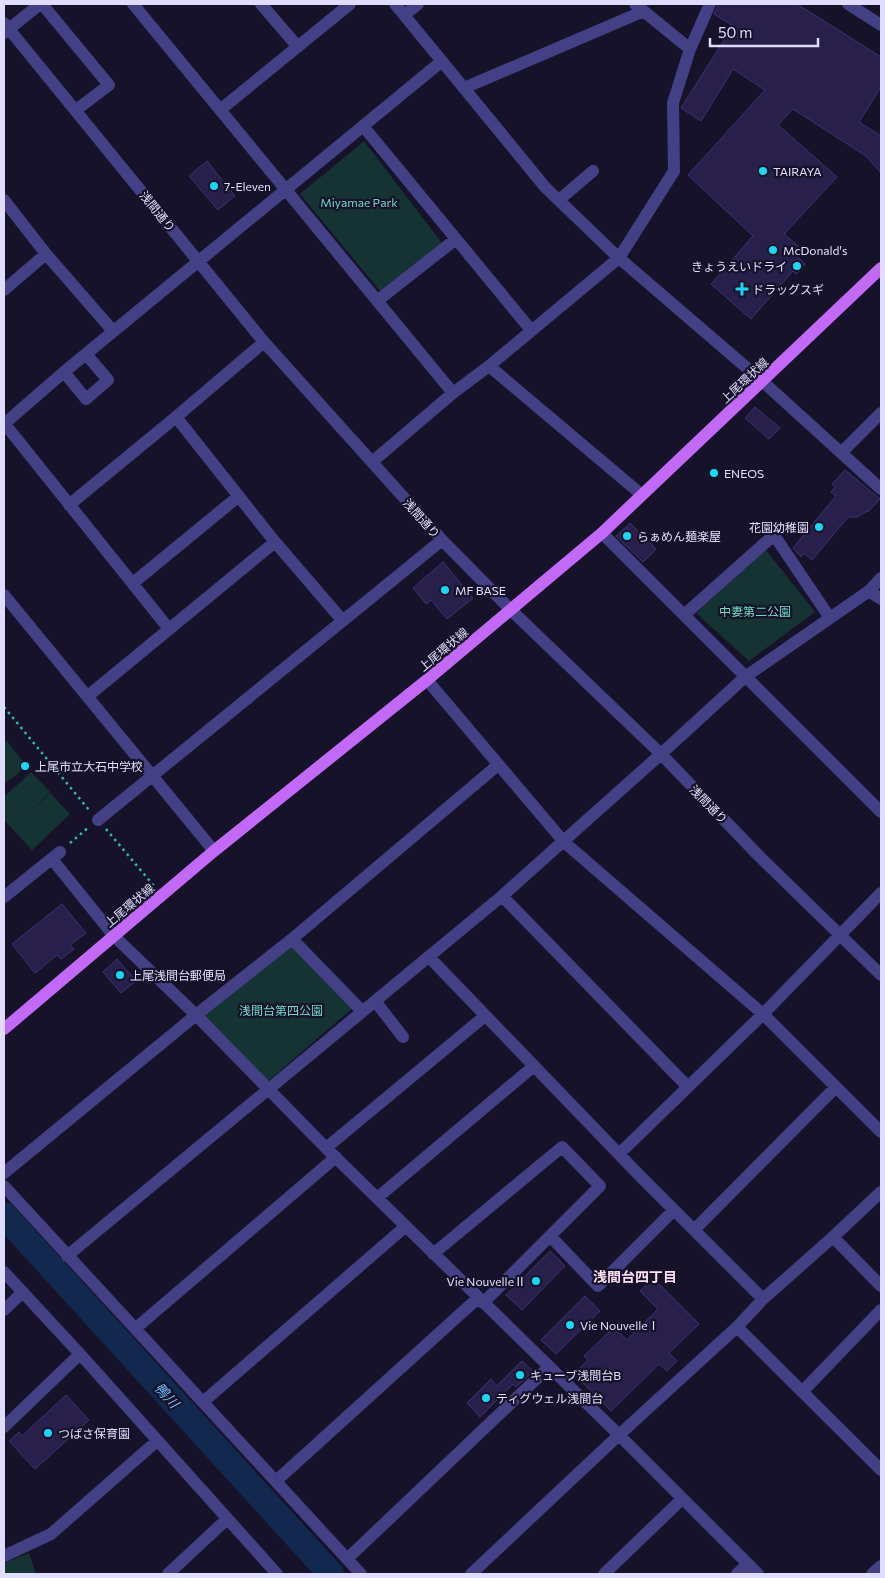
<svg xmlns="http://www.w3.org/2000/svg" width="885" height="1578" viewBox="0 0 885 1578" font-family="Commissioner,'Noto Sans JP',sans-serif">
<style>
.green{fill:#153332}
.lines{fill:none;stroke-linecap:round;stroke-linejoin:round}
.river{stroke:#12284e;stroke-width:26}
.building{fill:#281f4a;stroke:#403274}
.path{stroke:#37b7b0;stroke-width:2.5;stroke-dasharray:2.5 4;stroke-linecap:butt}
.minor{stroke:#434086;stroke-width:12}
.major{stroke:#c369f8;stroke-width:12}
.poi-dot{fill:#12dbf3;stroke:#16122a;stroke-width:2}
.labels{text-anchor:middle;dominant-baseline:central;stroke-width:4.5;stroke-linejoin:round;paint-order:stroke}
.poi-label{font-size:12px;fill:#e0dcfd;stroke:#16122a;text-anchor:start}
.park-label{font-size:12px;fill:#6bdbc0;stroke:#16122a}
.street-label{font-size:12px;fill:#e0dcfd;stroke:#16122a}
.neighbourhood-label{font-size:14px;font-weight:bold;fill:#fddef2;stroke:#16122a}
.water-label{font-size:14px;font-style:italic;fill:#70b8f8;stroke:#16122a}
</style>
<rect width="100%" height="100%" fill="#16122a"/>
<path class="green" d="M364,141L442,243L380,291L300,194Z
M766,550L815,612L749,661L696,613Z
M4,738L27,766L6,783L4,780Z
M31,772L50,792L25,817L50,793L70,814L32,850L4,820V797Z
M290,943L354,1007L268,1081L204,1016Z
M29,1553L36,1574H4V1563Z"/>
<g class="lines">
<path class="river" d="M4,1215L331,1574"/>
</g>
<path class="building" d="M719,4H797L881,57V87L859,122L881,136V173L866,156L793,109L778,125L837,177L784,234L803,250L797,256L805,264L796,274L793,271L751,319L711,284L753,236L688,175L765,90L733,69L701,121L681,108L733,26L714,14Z
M207,161L235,196L218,210L189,176Z
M755,407L780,428L769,439L745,418Z
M845,470L880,499L868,512L867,511L857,517H848L812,560L804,553L801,557L793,548L836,496L831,492L835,487L832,484Z
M630,523L656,549L643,562L616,536Z
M443,562L473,598L447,619L431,600L426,604L413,588Z
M62,904L86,933L70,945L74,949L61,959L57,955L35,973L12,944Z
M117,959L136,981L121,993L103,972Z
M550,1251L565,1266L522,1310L506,1295Z
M653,1278L699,1324L669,1353L677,1361L667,1371L659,1364L611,1411L574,1374L588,1360L584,1356L609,1332L615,1331L621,1334L627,1340L658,1309L640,1291Z
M585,1296L600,1311L556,1354L541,1340Z
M522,1361L533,1371L516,1387L513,1384L480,1417L467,1403L491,1379L497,1386Z
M66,1395L89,1420L35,1469L9,1441L19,1432L22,1436Z"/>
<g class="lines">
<path class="path" d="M4,707L89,810
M106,829L154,886
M70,843L89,827"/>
<path class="minor" d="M42,4L109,85L76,110
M133,4L453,393
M261,4L298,47
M395,4L545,187L619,258L762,381L881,489
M635,4L690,49
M848,4L881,25
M404,15L418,4
M4,23L264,342L442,540L511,610L661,754L758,855L881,975
M4,33L40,4
M464,88L644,11
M220,110L350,4
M363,126L531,330
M4,200L46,254L113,331
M559,200L593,171
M4,290L46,254
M377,301L456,239
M489,366L642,495
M64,372L86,399L108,380L86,354
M176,417L275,542L343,621
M4,423L169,629
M4,424L64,372L442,61
M841,453L881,413
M372,462L453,393L489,366L619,258L674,171L673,103L690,49L710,4
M69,505L176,417L264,342
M602,533L881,812
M133,583L239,496
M869,591L881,599
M4,595L214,851
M684,615L774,535L830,618
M427,680L564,842L763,1014L881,1132
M88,696L275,542
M98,820L442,540
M52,859L114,936L196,1015L326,1148L619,1435L758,1574
M502,896L687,1086
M4,897L60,852
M292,939L362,1011
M429,957L641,1177L763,1299
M375,1001L403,1037
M326,1148L485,1016
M619,1154L763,1014L881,893
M4,1173L196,1015L292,939L498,765
M4,1186L361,1574
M377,1198L534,1066
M694,1230L836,1087
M550,1236L598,1286L674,1210
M833,1237L881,1286
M433,1254L562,1147L600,1186L483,1303
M67,1256L502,896L661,754L745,677L869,591L881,578
M4,1272L80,1354L277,1574
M4,1310L23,1292
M737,1327L881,1470
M136,1328L336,1157
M802,1392L881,1310
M203,1402L406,1226
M4,1427L80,1354
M276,1481L478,1298
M4,1556L51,1534L157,1441
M347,1559L549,1367
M168,1574L227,1519
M471,1574L619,1435L737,1327L763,1299L833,1237L881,1192
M604,1574L682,1499
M737,1574L748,1564
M872,1574L881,1566"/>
<path class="major" d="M4,1029L214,851L427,680L602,533L881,268"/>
</g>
<g class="poi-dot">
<circle cx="763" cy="171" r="5"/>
<circle cx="214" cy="186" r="5"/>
<circle cx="773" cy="250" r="5"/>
<circle cx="797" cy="266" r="5"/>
<path d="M739.5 281.5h5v5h5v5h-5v5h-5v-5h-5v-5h5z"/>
<circle cx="714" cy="473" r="5"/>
<circle cx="819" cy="527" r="5"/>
<circle cx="627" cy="536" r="5"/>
<circle cx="445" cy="590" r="5"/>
<circle cx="25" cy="766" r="5"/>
<circle cx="120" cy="975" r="5"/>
<circle cx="536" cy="1281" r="5"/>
<circle cx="570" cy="1325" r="5"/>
<circle cx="520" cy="1375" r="5"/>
<circle cx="486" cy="1398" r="5"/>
<circle cx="48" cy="1433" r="5"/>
</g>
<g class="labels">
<g class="poi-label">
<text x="773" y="171">TAIRAYA</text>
<text x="224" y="186">7-Eleven</text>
<text x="783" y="250">McDonald's</text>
<text x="787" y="266" text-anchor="end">きょうえいドライ</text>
<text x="752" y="289">ドラッグスギ</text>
<text x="724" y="473">ENEOS</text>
<text x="809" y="527" text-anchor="end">花園幼稚園</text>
<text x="637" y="536">らぁめん麺楽屋</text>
<text x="455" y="590">MF BASE</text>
<text x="35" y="766">上尾市立大石中学校</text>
<text x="130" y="975">上尾浅間台郵便局</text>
<text x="526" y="1281" text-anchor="end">Vie NouvelleⅡ</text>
<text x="580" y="1325">Vie NouvelleⅠ</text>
<text x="530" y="1375">キューブ浅間台B</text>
<text x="496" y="1398">ティグウェル浅間台</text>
<text x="58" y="1433">つばさ保育園</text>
</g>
<g class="park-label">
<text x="359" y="202">Miyamae Park</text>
<text x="755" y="611">中妻第二公園</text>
<text x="281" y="1010">浅間台第四公園</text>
</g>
<g class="street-label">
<text transform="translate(158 211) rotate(51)">浅間通り</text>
<text transform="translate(744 380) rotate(-43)">上尾環状線</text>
<text transform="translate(422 518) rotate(48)">浅間通り</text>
<text transform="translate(443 649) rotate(-40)">上尾環状線</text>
<text transform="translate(709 804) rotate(46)">浅間通り</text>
<text transform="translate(129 905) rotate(-40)">上尾環状線</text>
</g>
<g class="neighbourhood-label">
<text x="635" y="1276">浅間台四丁目</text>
</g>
<g class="water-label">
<text transform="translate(167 1395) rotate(48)">鴨川</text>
</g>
</g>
<rect width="885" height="1578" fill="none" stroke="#e0dcfd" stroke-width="10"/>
<path d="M710 38v8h108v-8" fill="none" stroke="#e0dcfd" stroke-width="2.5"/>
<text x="718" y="38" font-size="15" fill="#e0dcfd" stroke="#16122a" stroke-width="4" paint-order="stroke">50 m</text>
</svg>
